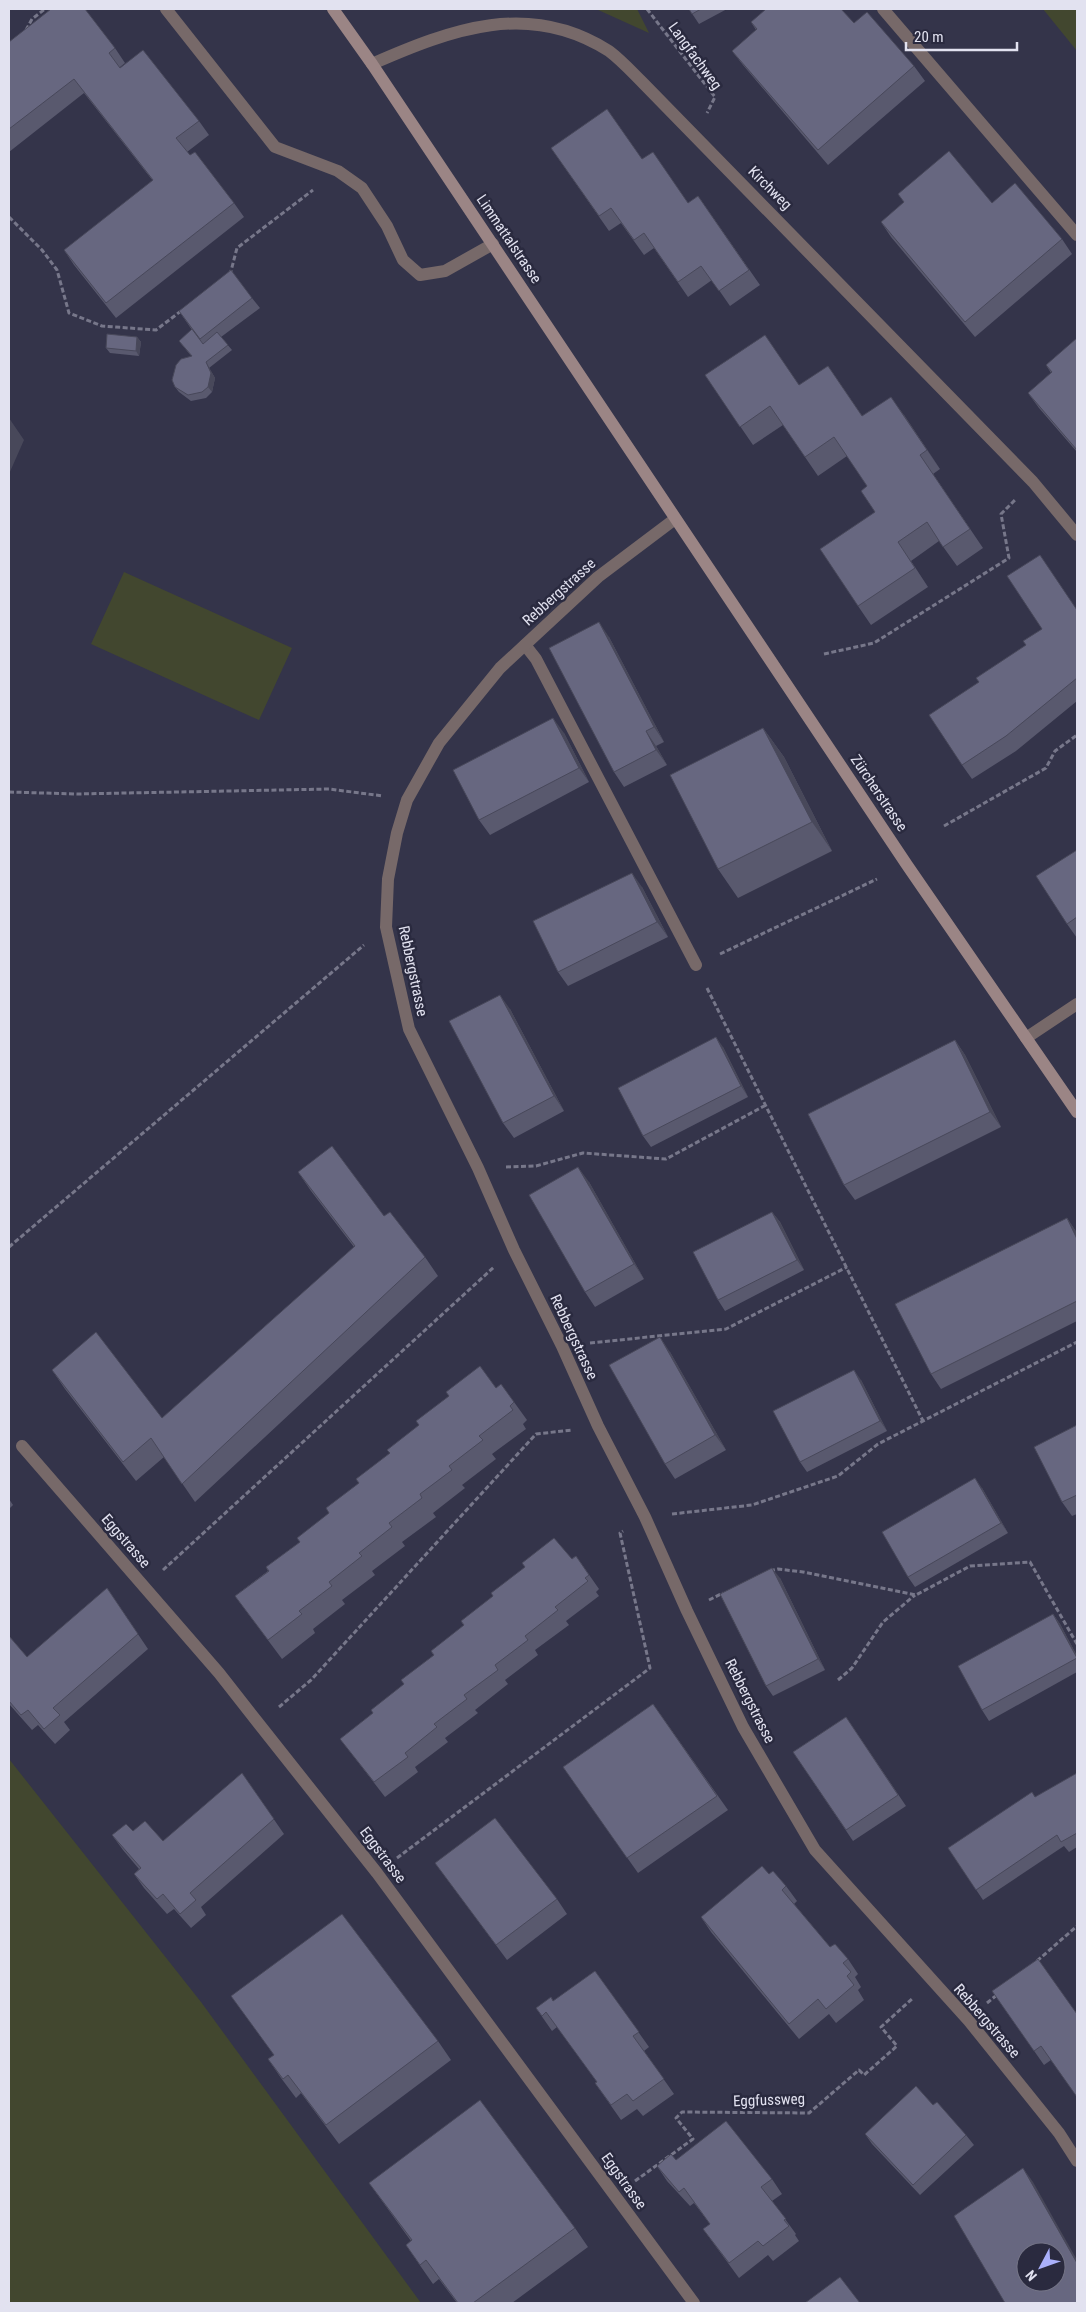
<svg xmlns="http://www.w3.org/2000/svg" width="1086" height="2312" viewBox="0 0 1086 2312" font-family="'Roboto Condensed',sans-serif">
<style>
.green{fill:#42472f}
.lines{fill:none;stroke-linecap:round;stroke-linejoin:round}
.path{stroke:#77778a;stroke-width:3;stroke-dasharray:5 2.5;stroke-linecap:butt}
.lane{stroke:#776969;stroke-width:12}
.street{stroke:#776969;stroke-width:12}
.secondary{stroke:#9b8585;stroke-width:12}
.wall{fill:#59596e}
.shaded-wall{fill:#48485a}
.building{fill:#676780;stroke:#48485a;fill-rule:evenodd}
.labels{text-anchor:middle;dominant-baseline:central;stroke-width:5;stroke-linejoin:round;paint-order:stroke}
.street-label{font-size:15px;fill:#e2e2f0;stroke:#2a2a3f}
</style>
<rect width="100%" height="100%" fill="#34344a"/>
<path class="green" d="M596,9H637L649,33Z
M1043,9H1077V51Z
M124,572L292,648L259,720L91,644Z
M9,1759L201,2002L421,2303H9Z"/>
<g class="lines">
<path class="path" d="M647,9L715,97L707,113
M26,30L32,19L45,9
M9,217L42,250L57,270L69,313L102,326L156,330L181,311
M230,275L237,248L313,190
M824,654L874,643L1009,558L1001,514L1016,499
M9,792L77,794L329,789L383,796
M944,826L1046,768L1055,751L1077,735
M720,954L877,879
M707,988L923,1421
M506,1167L536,1166L583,1153L666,1159L766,1105
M9,1247L364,945
M590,1343L726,1329L847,1267
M672,1514L752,1505L838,1476L878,1444L1077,1342
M163,1570L494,1267
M770,1571L778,1569L803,1572L916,1595L970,1566L1030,1562L1077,1644
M709,1600L723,1593
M838,1680L852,1668L883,1622L915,1595
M279,1707L311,1680L536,1434L572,1430
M397,1858L650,1668L620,1533L623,1531
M1037,1961L1077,1926
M987,2003L998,1994
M635,2181L693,2139L676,2118L682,2112L809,2113L859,2070L864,2075L897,2046L881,2027L913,1998"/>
<path class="lane" d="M166,9L275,147L338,171L362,188L387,226L403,260L420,275L445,271L493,244
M883,9L1077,235
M525,645L536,659L696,965
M1026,1038L1077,1004"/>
<path class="street" d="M372,64C452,29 529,0 609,51C621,60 631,71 642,82L1033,482L1077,535
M675,519L598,577L500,668L439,743L407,800L397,833L388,879L386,927L409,1029L478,1168L514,1250L562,1346L598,1426L645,1517L687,1611L743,1727L815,1850L969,2021L1059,2133L1077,2161
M22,1446L219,1673L259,1724L377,1873L694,2303"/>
<path class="secondary" d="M333,9L372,64L907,865L1077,1112"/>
</g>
<path class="wall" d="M689,9H727L699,24Z
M751,22L854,23L914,66L925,81L828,165L743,65L732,51L756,30Z
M9,42L115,48L125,63L120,67L199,121L209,135L187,152L234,203L244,217L116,318L74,265L64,250L153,181L84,93L9,152Z
M551,148L642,159L688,203L698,196L760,285L730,306L712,280L688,297L654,248L644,255L621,223L609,231Z
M898,194L992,203L1062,239L1072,254L975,337L891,237L881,222L904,202Z
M252,298L260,308L221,337L232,350L209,368L215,378L212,392L206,398L191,401L179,392L175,387L192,357L179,341L192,330L179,311Z
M137,337L141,342L139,356L110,353L106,348Z
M1077,338V452L1039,408L1028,393L1051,373L1046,365Z
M828,366L862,416L904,415L940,469L933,474L983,548L957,566L939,541L911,561L928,587L871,625L858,606L875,512L867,486L847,456L818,476L783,425L753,445L705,375L800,385Z
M1077,610V701L1016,751L972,779L962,765L979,682L1026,645Z
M609,637L664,742L656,746L667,765L624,787L614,772Z
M763,728L784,757L832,851L738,898L718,869Z
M564,733L589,782L490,835L479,820Z
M1077,850V938L1067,924Z
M642,887L668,937L568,986L558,972Z
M510,1009L564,1111L514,1138L503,1123Z
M955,1040L965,1055L1001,1127L855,1200L844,1185Z
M723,1047L748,1097L651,1147L643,1136Z
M298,1172L384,1216L425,1257L438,1276L195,1502L164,1457L136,1481L65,1389L52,1370L162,1418L354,1247L311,1191Z
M589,1182L644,1279L595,1307L585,1292Z
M772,1212L780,1222L804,1270L725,1311L718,1300Z
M1067,1218L1077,1233V1321L941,1389L931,1374Z
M670,1352L726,1450L675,1479L665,1464Z
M861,1380L887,1431L807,1472L800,1462Z
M496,1388L514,1402L527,1420L523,1424L526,1429L492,1454L496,1459L462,1485L465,1488L433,1513L436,1517L402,1542L405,1546L372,1571L375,1575L342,1600L345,1604L313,1629L315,1633L282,1659L235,1596L268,1571L266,1567L300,1542L359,1483L356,1479L390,1454L387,1450Z
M1077,1425V1514L1072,1516L1062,1502Z
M982,1488L1008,1533L915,1587L908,1577Z
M9,1499L13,1505L9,1509Z
M576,1556L599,1589L596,1592L599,1596L566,1621L569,1625L535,1650L538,1655L505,1680L508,1684L475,1710L478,1713L445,1738L448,1742L415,1767L418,1772L385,1797L351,1753L340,1739L373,1713L434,1656L431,1651L464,1626L461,1621Z
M780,1578L825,1670L773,1696L766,1686Z
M107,1588L148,1649L64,1722L70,1730L55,1744L38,1725L32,1730L9,1704V1636L27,1657Z
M1053,1614L1060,1624L1077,1656V1672L989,1721L982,1710Z
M653,1704L728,1810L638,1873L563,1767Z
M846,1717L906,1806L853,1841L793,1752Z
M242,1773L284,1834L201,1907L206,1915L191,1928L174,1909L167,1914L144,1888L134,1874L139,1869L123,1850L112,1835L133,1831L163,1841Z
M1077,1773V1847L1069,1852L1064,1846L983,1900L948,1848Z
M435,1863L557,1899L567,1914L507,1960Z
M769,1874L786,1886L797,1901L794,1904L830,1947L848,1959L858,1974L855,1977L861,1987L858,1990L864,2000L836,2023L829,2014L799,2039L711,1932L701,1917Z
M595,1971L649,2047L644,2051L674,2094L643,2116L637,2109L621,2120L595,2083L597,2082L557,2027L552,2031L536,2008L554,2001Z
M992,1991L1077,2014L1051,2060L1044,2065Z
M231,1996L438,2041L451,2060L339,2144L301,2093L296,2098L281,2078L268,2059L274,2055Z
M933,2105L966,2135L974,2145L920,2195L872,2144L865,2134Z
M676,2160L772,2179L782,2194L772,2201L796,2234L795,2235L799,2241L773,2261L768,2255L739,2278L703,2229L710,2224L694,2203L690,2206L667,2181L657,2166Z
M369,2183L575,2228L588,2247L512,2303H457L439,2279L433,2284L419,2264L406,2245L411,2241Z"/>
<path class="shaded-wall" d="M137,337L141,342L139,356L136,351Z
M206,362L215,378L212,392L208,387Z
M891,397L904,415L940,469L927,450Z
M9,418L24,440L9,474Z
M599,622L609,637L664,742L654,727Z
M553,718L564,733L589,782L579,768Z
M763,728L784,757L832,851L812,822Z
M646,731L656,746L667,765L656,750Z
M632,873L642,887L668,937L657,922Z
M500,995L510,1009L564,1111L554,1096Z
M716,1037L723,1047L748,1097L741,1086Z
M955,1040L965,1055L1001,1127L990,1112Z
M578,1167L589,1182L644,1279L634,1264Z
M772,1212L780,1222L804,1270L797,1260Z
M1067,1218L1077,1233V1239Z
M660,1337L670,1352L726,1450L715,1435Z
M854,1370L861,1380L887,1431L880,1421Z
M975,1478L982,1488L1008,1533L1001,1523Z
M772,1568L780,1578L825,1670L818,1659Z
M1053,1614L1060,1624L1077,1656V1659Z
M1023,2168L1033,2182L1077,2260V2263Z"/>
<path class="building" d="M51,9H85L115,48L109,53L120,68L143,50L199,121L176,138L190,155L195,152L234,203L106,303L64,250L153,180L74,79L9,129V42Z
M689,9H701L692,14Z
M766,9H841L854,23L867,12L914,66L818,150L732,51L757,29L751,22Z
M607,109L642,159L653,152L688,203L698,196L749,270L719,291L701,266L678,282L644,233L634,240L611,208L599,216L551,148Z
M949,151L992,203L1015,183L1062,239L965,322L881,222L904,202L898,194Z
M231,270L252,298L200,339L179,311Z
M192,329L203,344L217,332L228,345L206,362L211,373L208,387L202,392L188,395L175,387L172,380L176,365L181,359L192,356L179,341Z
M107,334L137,337L136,351L106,348Z
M765,335L799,385L828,366L862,416L891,397L927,450L920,455L970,529L943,547L927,522L898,542L915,568L858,606L820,549L875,512L861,491L867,486L834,437L805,457L770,406L740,427L705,375Z
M1077,338V450L1028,393L1052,372L1046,365Z
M1040,555L1077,610V678L1006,736L962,765L929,715L979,682L976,678L1026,645L1023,641L1042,629L1007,576Z
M599,622L654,727L646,731L656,750L614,772L549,648Z
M553,718L579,768L479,820L453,770Z
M763,728L812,822L718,869L670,775Z
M1077,850V917L1067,924L1036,876Z
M632,873L657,922L558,972L533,921Z
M500,995L554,1096L503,1123L449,1021Z
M716,1037L741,1086L643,1136L618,1088Z
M955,1040L990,1112L844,1185L808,1114Z
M332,1146L384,1216L390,1212L425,1257L182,1484L151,1438L123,1462L52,1370L96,1332L162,1418L355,1246L298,1172Z
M578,1167L634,1264L585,1292L529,1195Z
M772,1212L797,1260L718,1300L693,1252Z
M1067,1218L1077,1239V1301L931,1374L895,1304Z
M660,1337L715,1435L665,1464L609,1365Z
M480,1366L496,1388L501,1384L514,1402L510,1406L513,1410L479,1436L483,1440L449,1466L452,1470L420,1494L422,1498L389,1523L392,1527L359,1553L362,1556L329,1582L332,1586L299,1611L302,1614L268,1640L235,1596L269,1571L266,1567L300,1542L297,1538L329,1513L326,1508L359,1483L356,1479L390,1453L387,1450L419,1425L416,1421L449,1396L446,1392Z
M854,1370L880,1421L800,1462L773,1411Z
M1077,1425V1495L1062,1502L1034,1447Z
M975,1478L1001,1523L908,1577L882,1532Z
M554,1538L572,1559L576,1556L589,1575L585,1578L588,1581L555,1607L558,1610L525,1636L528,1640L495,1665L498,1670L464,1695L467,1699L434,1724L437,1727L405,1753L408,1757L374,1782L340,1739L373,1713L371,1710L404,1684L401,1680L434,1655L431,1651L464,1625L461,1621L493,1596L491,1593L525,1567L522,1563Z
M772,1568L818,1659L766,1686L720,1594Z
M107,1588L138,1634L53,1708L60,1715L44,1729L28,1710L21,1715L9,1701V1636L27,1657Z
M1053,1614L1077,1658L982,1710L958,1666Z
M653,1704L717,1796L627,1858L563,1767Z
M846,1717L898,1795L846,1830L793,1752Z
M242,1773L274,1819L190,1893L196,1900L180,1914L163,1894L157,1899L134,1874L141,1868L112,1835L126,1824L133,1831L145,1821L163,1841Z
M1077,1773V1833L1061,1842L1057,1835L976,1890L948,1848L1032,1792L1035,1797Z
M495,1818L557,1899L496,1945L435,1863Z
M762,1866L769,1874L773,1871L786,1886L782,1890L830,1947L835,1944L848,1959L843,1963L851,1972L847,1976L854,1985L826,2009L818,1999L789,2024L701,1917Z
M342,1914L438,2041L326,2125L288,2075L283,2079L268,2059L274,2055L231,1996Z
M1038,1959L1077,2014V2097L1041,2046L1034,2051L992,1991Z
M595,1971L639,2032L633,2036L664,2079L633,2101L627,2094L611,2105L595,2083L597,2082L546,2012L542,2016L536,2008L551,1997L553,2001Z
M916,2086L933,2105L937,2102L966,2135L913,2185L865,2134Z
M480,2100L575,2228L473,2303H458L426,2260L420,2265L406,2245L412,2240L369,2183Z
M726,2121L772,2179L761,2187L786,2219L784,2220L789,2226L763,2246L758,2241L729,2263L703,2229L710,2224L684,2188L679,2192L657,2166L671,2154L676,2160Z
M1023,2168L1077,2263V2303H1005L954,2216ZM1026,2252H1056V2282H1026Z
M840,2277L860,2303H805Z"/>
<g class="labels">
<g class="street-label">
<text transform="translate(695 56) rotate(54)">Langfachweg</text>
<text transform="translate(770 188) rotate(45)">Kirchweg</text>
<text transform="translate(509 239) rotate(56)">Limmattalstrasse</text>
<text transform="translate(559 592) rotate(-42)">Rebbergstrasse</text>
<text transform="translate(879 793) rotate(56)">Zürcherstrasse</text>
<text transform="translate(413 971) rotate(78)">Rebbergstrasse</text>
<text transform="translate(574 1337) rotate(65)">Rebbergstrasse</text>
<text transform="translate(126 1541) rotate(49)">Eggstrasse</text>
<text transform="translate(750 1701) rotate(63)">Rebbergstrasse</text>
<text transform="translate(383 1855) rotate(53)">Eggstrasse</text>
<text transform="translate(987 2021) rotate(49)">Rebbergstrasse</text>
<text transform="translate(769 2100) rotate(-2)">Eggfussweg</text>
<text transform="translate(624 2181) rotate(54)">Eggstrasse</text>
</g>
</g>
<rect width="1086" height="2312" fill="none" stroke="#e2e2f0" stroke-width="20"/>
<g transform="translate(1041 2267) rotate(229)"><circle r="24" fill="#2a2a3f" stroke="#747486"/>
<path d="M0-4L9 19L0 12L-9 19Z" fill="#aab0fb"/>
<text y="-8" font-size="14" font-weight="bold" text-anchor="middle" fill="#e2e2f0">N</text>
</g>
<path d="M906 42v8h111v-8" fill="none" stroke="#e2e2f0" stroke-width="2.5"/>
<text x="914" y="42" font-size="15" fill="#e2e2f0" stroke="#2a2a3f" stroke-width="4" paint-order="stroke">20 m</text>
</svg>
